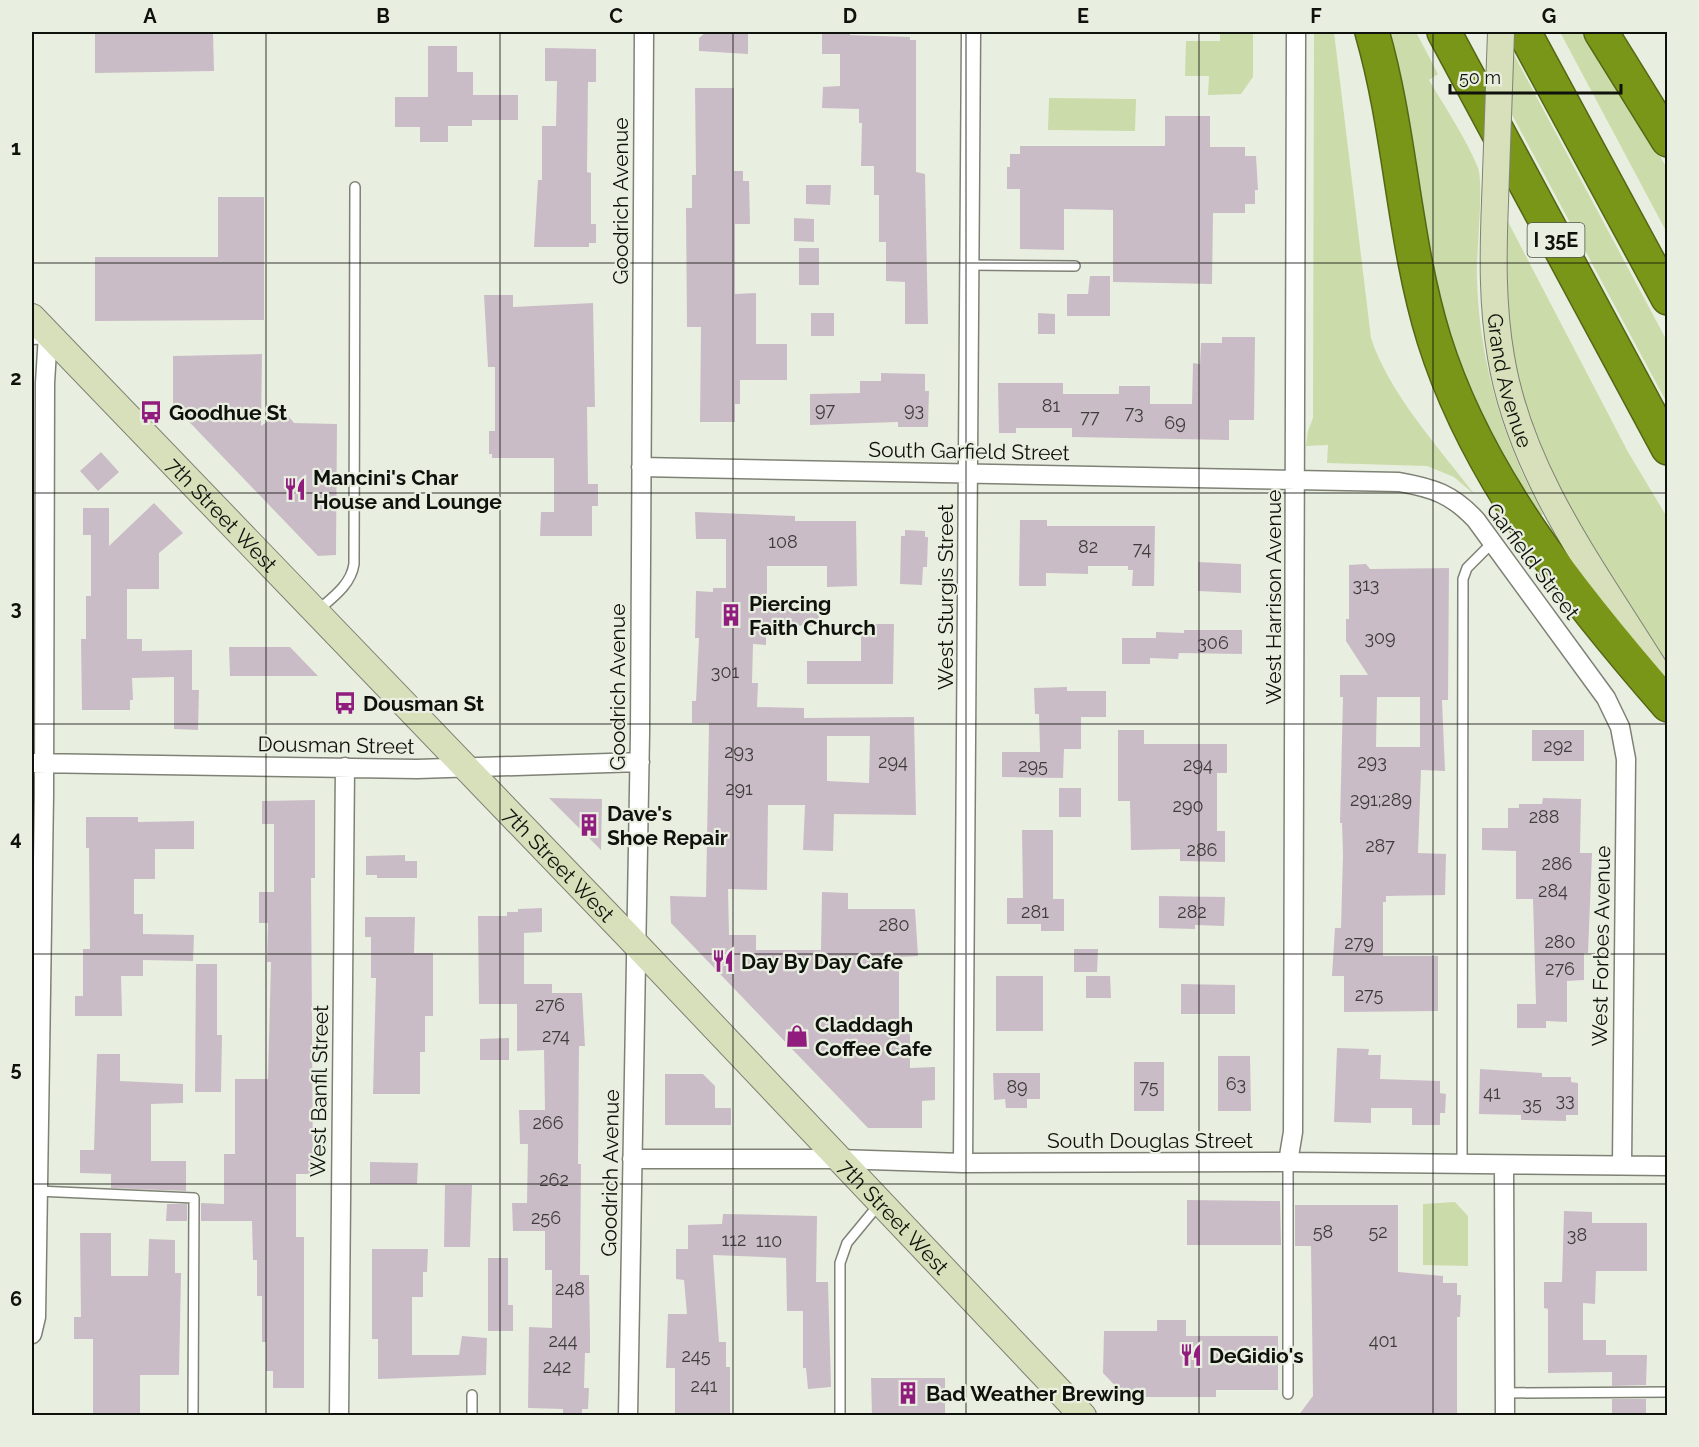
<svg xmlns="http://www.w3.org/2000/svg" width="1699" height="1447" viewBox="0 0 1699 1447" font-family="Raleway,sans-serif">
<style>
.green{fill:#cbdba9}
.building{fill:#cabcc6;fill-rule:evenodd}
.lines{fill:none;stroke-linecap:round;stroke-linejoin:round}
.lane-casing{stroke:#7e8275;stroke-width:12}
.street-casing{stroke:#7e8275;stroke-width:21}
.secondary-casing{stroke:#7e8275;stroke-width:28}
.highway-casing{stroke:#556714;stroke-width:36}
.lane{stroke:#fff;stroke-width:9}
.street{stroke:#fff;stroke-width:18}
.secondary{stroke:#d7e0ba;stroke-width:26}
.highway{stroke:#7a9618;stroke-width:33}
.secondary-bridge-casing{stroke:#7e8275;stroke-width:28;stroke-linecap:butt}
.secondary-bridge{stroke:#d7e0ba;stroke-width:26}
.grid{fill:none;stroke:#0f110c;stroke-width:1.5;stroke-opacity:0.55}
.labels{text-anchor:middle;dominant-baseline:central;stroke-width:4.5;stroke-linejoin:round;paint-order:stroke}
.number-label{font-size:18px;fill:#3e3c3a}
.shield{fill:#e9efe0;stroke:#50544c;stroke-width:1.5}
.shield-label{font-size:20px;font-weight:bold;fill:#0f110c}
.street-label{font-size:21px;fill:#0f110c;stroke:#e9efe0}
.poi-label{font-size:21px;font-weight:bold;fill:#0f110c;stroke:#e9efe0;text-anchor:start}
.neatline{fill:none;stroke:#0f110c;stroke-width:2}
.grid-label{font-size:20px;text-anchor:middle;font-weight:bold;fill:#0f110c}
</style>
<rect width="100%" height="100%" fill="#e9efe0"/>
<path class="green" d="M1220,32H1253V77L1241,94L1208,95L1209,76H1185L1186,41H1220Z
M1314,32H1334L1371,338C1388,392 1440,449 1475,495L1454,477L1427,466L1327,463L1328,445L1306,446L1308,431L1313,418Z
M1381,32H1416L1438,74L1429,80C1445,107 1467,140 1478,168C1484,183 1476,256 1477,278C1479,361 1503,441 1543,514L1536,518L1455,373Z
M1560,32H1586L1667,168V233Z
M1512,51L1667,341V403L1509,109Z
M1049,98L1136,99L1135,131L1048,130Z
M1506,218L1628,452L1667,517V663L1568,513L1544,465L1518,389L1504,297Z
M1455,1202L1468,1216V1266L1423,1265V1204Z"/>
<path class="building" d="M95,32H213L214,71L95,73Z
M706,32H748V54L699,51V38Z
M822,32H850V35L910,37V40H916V172L925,174L928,324H905V282L886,281V242H879V195H874V166H861L862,123H859V109L822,108L823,87L840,86V54H822Z
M428,46H457V72H473V95H518V120H472V126H448V142H420V127H395V97H428Z
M545,48L596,49V82H588L587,172L591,173V224H596V243H589V247H534L538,180H542V126H556L557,81H545Z
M695,88H734V171H743V181H749L750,224H735V294L756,293V344H787V380H740V404H735V422H700L701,327H687L686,208H692V175H696Z
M1165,116H1210V147H1245V156H1256L1258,190H1255V204H1245V213H1213L1212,284L1113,282V210L1064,209V250L1020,249V189H1007V167H1010V154H1020V146H1165Z
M806,185H831L830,205L806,204Z
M218,197H264V320L95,321V257H218Z
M794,218L814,219V242L794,241Z
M799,248H819V285H799Z
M1090,276H1110V316H1067V294H1088Z
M484,295H513V307L593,303L595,407H587L588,484H598V506H592V536H540L541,512H554V458H492V454H489V431H495V367H488Z
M811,313H834V336H811Z
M1038,313L1055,314V334H1038Z
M1222,337H1255L1254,420H1229V440L1072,437V428H1016V433H999L998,383H1063V394H1119V386H1150V404H1192L1193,363L1200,364L1201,343H1222Z
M262,354L261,426L284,411L294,423L337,424L336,555L318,556L173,405V356Z
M881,373L925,374V391H929L928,427H898V422L810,425V394L860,393V381H881Z
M101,452L119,472L98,491L80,471Z
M154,503L183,533L159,553V589H127V639H142V651L192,650V690H199L198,730L174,729V677L132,678L133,700H130V710H82L81,639H86V596H91V535H83V508H109V546Z
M695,512L795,516V521H856L857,586L827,587V566H767V601L819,603V626L766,625V645L753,644L752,683H758L757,707L804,708V718L914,717L916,815L834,814L833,851L803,850L805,805H768L767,890L728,889L729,935H756V950H821L822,892L848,893V909H915L918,956L899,957V1027H910V1068L935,1067V1100L922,1101V1128H868L671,923L670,896L706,897L709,723H692V701H696L699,638H695L696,591L713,592V588H726V539H696ZM827,736H870L869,783L827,781Z
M1020,520H1047V526H1155L1154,586H1132L1133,570H1128V566H1088V574L1046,573V586H1019Z
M905,530L925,531V537H928L927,567H923L922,585L900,584L901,536H905Z
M1198,562L1241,564V593L1198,591Z
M1366,564L1370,569L1449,568L1448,700H1442L1445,771L1421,770L1418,853L1446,854L1445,895L1386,896V902H1383V956H1438V1011L1344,1012V976H1332L1335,928H1341L1343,854L1342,823H1340L1343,697H1340V675H1368L1346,641V619H1349V565ZM1377,697H1420V747H1376Z
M861,624H894L893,684H807V661H861Z
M1184,630H1242V654L1179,653L1178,659L1150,658V664H1122V638H1156V632L1184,633Z
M229,647H290L318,676H230Z
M1067,687V691H1106V717H1081V749H1064L1063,778L1002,777V752H1040L1039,714H1035L1034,688Z
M1118,730H1144V744H1227V773H1217V831H1225V862L1180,861V849L1131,850L1130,801H1118Z
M1532,730H1584V761H1532Z
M1059,788H1081V817H1059Z
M549,798L602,799L601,850Z
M1543,798L1581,799L1580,853H1592L1588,953H1584V980L1567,981V1022L1546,1021V1028H1517V1004H1536L1533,899H1516V851L1482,850V828H1508V808H1519V804H1542Z
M315,800V878H311L313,1174H296V1237H304V1388H273V1371H266V1342H262V1296H257V1260H253L252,1221H201V1203L224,1204V1154H235V1079H268L271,962H267L268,923H259V892H274V824H262V801Z
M86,817H138V822L194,821V849H155V879H134V914H143V934L194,935L193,961L143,960V976H121L122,1016H75V996H83V949H90L89,848H86Z
M1022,830H1053V899H1064V931H1041V924H1007V898H1023Z
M405,855V861H417V878H377V875H366V856Z
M1159,896L1225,897L1224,926L1195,925V929L1159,928Z
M542,908V932L524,933V984H552V993H582L585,1046H579L578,1164H581L580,1275H589L590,1337V1353H585L584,1388H589L588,1409H582V1416H563V1409L528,1408L529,1327L552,1328V1270H545V1231H513L512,1203H527L528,1144H520L519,1110H545L544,1050L517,1051V1004H479L478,916H507V912H518V909Z
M365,917H415L414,953H433V1016H425V1052H420V1094H373L376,978H371V937H365Z
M1074,949H1098L1097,972H1074Z
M196,964H217V1035H222L221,1092H195Z
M996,976H1043V1031H996Z
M1086,976H1110L1111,998H1086Z
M1181,984L1235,985V1014H1181Z
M509,1038V1060H480V1039Z
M1337,1048L1369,1049L1368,1055H1381L1380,1079L1440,1081V1093L1446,1094L1445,1113H1440V1125H1412V1108H1371V1123L1334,1122Z
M97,1054H120V1081L183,1084V1103L151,1104V1161H186V1191L111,1188V1174L80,1173V1150H94Z
M1218,1056H1250L1251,1111H1218Z
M1134,1062H1164V1111H1134Z
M1480,1069L1542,1073V1077H1571V1082L1578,1083V1115H1566V1121L1521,1120V1115L1479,1114Z
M993,1073H1040V1099H1027V1108H1006L1005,1099L994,1100Z
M665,1074H703L715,1086V1108H731V1125H665Z
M370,1162L418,1163L417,1184H370Z
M445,1185H472L470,1247H444Z
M1187,1200L1280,1201L1281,1245H1187Z
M167,1204H187V1221H166Z
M1295,1205H1398V1272L1443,1276V1283H1457V1295H1461L1460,1317H1457V1416H1298L1313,1396L1311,1246H1295Z
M1564,1211L1592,1212V1223H1647V1271H1596L1595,1304L1583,1303V1340H1606V1355H1647L1646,1385L1612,1386V1372L1548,1373V1309L1544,1308V1282H1562Z
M723,1214L817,1216L816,1282H828L831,1387L808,1389L806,1368H803V1311H787L786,1258L713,1255L719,1342H726V1367H730V1416H675V1368H666L668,1314H687L684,1280L676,1279V1249H688V1225L722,1224Z
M80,1233H111V1276H148L149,1239L175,1240V1273H181L179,1375H140V1416H93V1339H74V1317H81Z
M372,1249H428L427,1272H423V1297H412V1355H459L462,1336L487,1338L486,1375L378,1379V1339H372Z
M488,1258H508V1305H513V1331H488Z
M1157,1320H1186V1336H1278V1390H1216V1397H1126L1103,1373L1104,1331H1157Z
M871,1378H945V1416H872Z
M1612,1399H1646V1416H1612Z"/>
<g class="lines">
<g class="lane-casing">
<path id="lane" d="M969,265L1075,266
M317,611C332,598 351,585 354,564L355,187
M1462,1164L1463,579L1467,568L1492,543
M37,1191L194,1198L193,1416
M1505,1393L1668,1392
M1288,1394V1162
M472,1395V1416
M840,1416V1263L847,1243L880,1203"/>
</g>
<g class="street-casing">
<path id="street" d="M32,335L48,334L45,383L44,795L36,1317L32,1334
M641,467L1399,482C1433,488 1452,494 1476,520L1606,698L1620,727L1626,759L1622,1165
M33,763L417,769L640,762
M632,1159H838L963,1163L1288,1162L1668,1166
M1288,1162L1293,1132L1296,32
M963,1163L971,32
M1504,1165L1505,1416
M339,1416L345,767
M628,1416L640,733L644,32"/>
</g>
<g class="secondary-casing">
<g id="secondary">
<path id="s1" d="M1495,202C1493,254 1492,305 1501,357C1521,479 1602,581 1665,685"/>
<path id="s2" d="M32,317L628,936L1083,1416"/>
</g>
</g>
<g class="highway-casing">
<path id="highway" d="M1372,32C1401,132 1403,239 1434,339C1477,477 1574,597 1668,705
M1444,32L1668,448
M1524,32L1668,298
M1601,32L1668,140"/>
</g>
<use href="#lane" class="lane"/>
<use href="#street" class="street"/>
<use href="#secondary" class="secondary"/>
<use href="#highway" class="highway"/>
<g class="secondary-bridge-casing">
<path id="secondary-bridge" d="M1495,202L1501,32"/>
</g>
<use href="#secondary-bridge" class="secondary-bridge"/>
</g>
<path class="grid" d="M266,32V1416M500,32V1416M733,32V1416M966,32V1416M1199,32V1416M1433,32V1416M32,263H1668M32,493H1668M32,724H1668M32,954H1668M32,1184H1668"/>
<defs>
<g id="bus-bare" transform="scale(1.8)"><path d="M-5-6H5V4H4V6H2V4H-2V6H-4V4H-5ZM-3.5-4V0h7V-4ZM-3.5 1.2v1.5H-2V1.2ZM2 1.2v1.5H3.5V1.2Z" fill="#901d7d" stroke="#e9efe0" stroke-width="2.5" paint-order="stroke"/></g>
<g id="restaurant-bare" transform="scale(1.8)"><path d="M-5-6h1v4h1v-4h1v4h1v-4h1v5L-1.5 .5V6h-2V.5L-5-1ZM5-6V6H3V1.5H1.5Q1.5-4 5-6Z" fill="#901d7d" stroke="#e9efe0" stroke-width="2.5" paint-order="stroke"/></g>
<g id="building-bare" transform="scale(1.8)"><path d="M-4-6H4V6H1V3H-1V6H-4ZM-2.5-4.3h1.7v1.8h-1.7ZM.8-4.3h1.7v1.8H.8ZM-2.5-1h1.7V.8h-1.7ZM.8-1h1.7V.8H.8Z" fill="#901d7d" stroke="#e9efe0" stroke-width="2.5" paint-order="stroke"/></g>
<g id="shop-bare" transform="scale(1.8)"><path d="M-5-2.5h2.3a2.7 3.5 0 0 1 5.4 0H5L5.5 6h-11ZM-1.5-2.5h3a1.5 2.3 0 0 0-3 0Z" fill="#901d7d" stroke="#e9efe0" stroke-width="2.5" paint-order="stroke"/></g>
</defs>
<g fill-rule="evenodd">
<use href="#bus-bare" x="151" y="412"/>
<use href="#restaurant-bare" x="295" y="489"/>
<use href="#building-bare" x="731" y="615"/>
<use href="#bus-bare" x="345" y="703"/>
<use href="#building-bare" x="589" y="825"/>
<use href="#restaurant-bare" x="723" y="961"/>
<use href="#shop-bare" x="797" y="1036"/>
<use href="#restaurant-bare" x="1191" y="1355"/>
<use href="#building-bare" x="908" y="1393"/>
</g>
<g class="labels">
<g class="number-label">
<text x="1051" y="405">81</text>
<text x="825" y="409">97</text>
<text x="914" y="409">93</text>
<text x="1134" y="412">73</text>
<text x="1090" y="416">77</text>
<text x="1175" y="422">69</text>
<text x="783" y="541">108</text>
<text x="1088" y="546">82</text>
<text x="1142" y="548">74</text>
<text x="1366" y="584">313</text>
<text x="1380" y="637">309</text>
<text x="1213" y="642">306</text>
<text x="725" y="671">301</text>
<text x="1558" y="745">292</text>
<text x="739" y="751">293</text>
<text x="893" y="761">294</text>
<text x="1372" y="761">293</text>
<text x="1198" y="764">294</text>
<text x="1033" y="765">295</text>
<text x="739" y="788">291</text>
<text x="1381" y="799">291;289</text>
<text x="1188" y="805">290</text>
<text x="1544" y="816">288</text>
<text x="1380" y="845">287</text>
<text x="1202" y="849">286</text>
<text x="1557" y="863">286</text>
<text x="1553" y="890">284</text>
<text x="1035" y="911">281</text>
<text x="1192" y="911">282</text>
<text x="894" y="924">280</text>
<text x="1560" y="941">280</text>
<text x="1359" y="942">279</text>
<text x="1560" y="968">276</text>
<text x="1369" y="994">275</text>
<text x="550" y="1004">276</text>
<text x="556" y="1035">274</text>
<text x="1236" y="1083">63</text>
<text x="1017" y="1086">89</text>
<text x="1149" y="1086">75</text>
<text x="1492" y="1092">41</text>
<text x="1565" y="1099">33</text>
<text x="1532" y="1103">35</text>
<text x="548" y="1122">266</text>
<text x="554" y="1179">262</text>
<text x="546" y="1217">256</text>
<text x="1323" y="1231">58</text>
<text x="1378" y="1231">52</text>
<text x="1577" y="1234">38</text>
<text x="734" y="1239">112</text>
<text x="769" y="1240">110</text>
<text x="570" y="1288">248</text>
<text x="563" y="1340">244</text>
<text x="1383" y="1340">401</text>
<text x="696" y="1355">245</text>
<text x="557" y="1366">242</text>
<text x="704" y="1385">241</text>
</g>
<rect class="shield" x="1527.5" y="223" width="57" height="34" rx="4.5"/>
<g class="shield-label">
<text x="1556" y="240">I 35E</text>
</g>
<g class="street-label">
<text transform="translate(620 201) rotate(-90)">Goodrich Avenue</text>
<text stroke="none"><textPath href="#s1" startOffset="180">Grand Avenue</textPath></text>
<text transform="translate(969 451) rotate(1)">South Garfield Street</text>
<text stroke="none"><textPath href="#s2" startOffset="274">7th Street West</textPath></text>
<text transform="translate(1533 561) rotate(53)">Garfield Street</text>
<text transform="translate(945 597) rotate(-90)">West Sturgis Street</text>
<text transform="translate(1273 597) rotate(-90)">West Harrison Avenue</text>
<text transform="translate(617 687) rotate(-90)">Goodrich Avenue</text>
<text transform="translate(336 745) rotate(1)">Dousman Street</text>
<text stroke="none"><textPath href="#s2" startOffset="760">7th Street West</textPath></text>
<text transform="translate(1601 946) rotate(-89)">West Forbes Avenue</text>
<text transform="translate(319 1091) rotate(-89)">West Banfil Street</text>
<text x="1150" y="1140">South Douglas Street</text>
<text transform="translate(610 1173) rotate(-89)">Goodrich Avenue</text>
<text stroke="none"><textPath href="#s2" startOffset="1246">7th Street West</textPath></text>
</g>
<g class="poi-label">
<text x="169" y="412">Goodhue St</text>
<text x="313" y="477">Mancini's Char<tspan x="313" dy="24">House and Lounge</tspan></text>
<text x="749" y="603">Piercing<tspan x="749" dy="24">Faith Church</tspan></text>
<text x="363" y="703">Dousman St</text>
<text x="607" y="813">Dave's<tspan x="607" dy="24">Shoe Repair</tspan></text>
<text x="741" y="961">Day By Day Cafe</text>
<text x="815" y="1024">Claddagh<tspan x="815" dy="24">Coffee Cafe</tspan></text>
<text x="1209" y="1355">DeGidio's</text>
<text x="926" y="1393">Bad Weather Brewing</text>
</g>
</g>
<rect width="1699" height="1447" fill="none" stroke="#e9efe0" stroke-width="66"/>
<path d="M1450 84v9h171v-9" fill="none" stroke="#0f110c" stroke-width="3"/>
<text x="1459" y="84" font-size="18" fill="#0f110c" stroke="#e9efe0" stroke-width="4.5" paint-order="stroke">50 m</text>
<rect x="33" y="33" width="1633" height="1381" class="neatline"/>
<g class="grid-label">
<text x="150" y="23">A</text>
<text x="383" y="23">B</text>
<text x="616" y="23">C</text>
<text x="850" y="23">D</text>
<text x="1083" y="23">E</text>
<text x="1316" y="23">F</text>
<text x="1549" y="23">G</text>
<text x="16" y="155">1</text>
<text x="16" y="385">2</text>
<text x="16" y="615">3</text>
<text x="16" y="845">4</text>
<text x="16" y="1076">5</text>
<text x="16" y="1306">6</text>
</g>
</svg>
